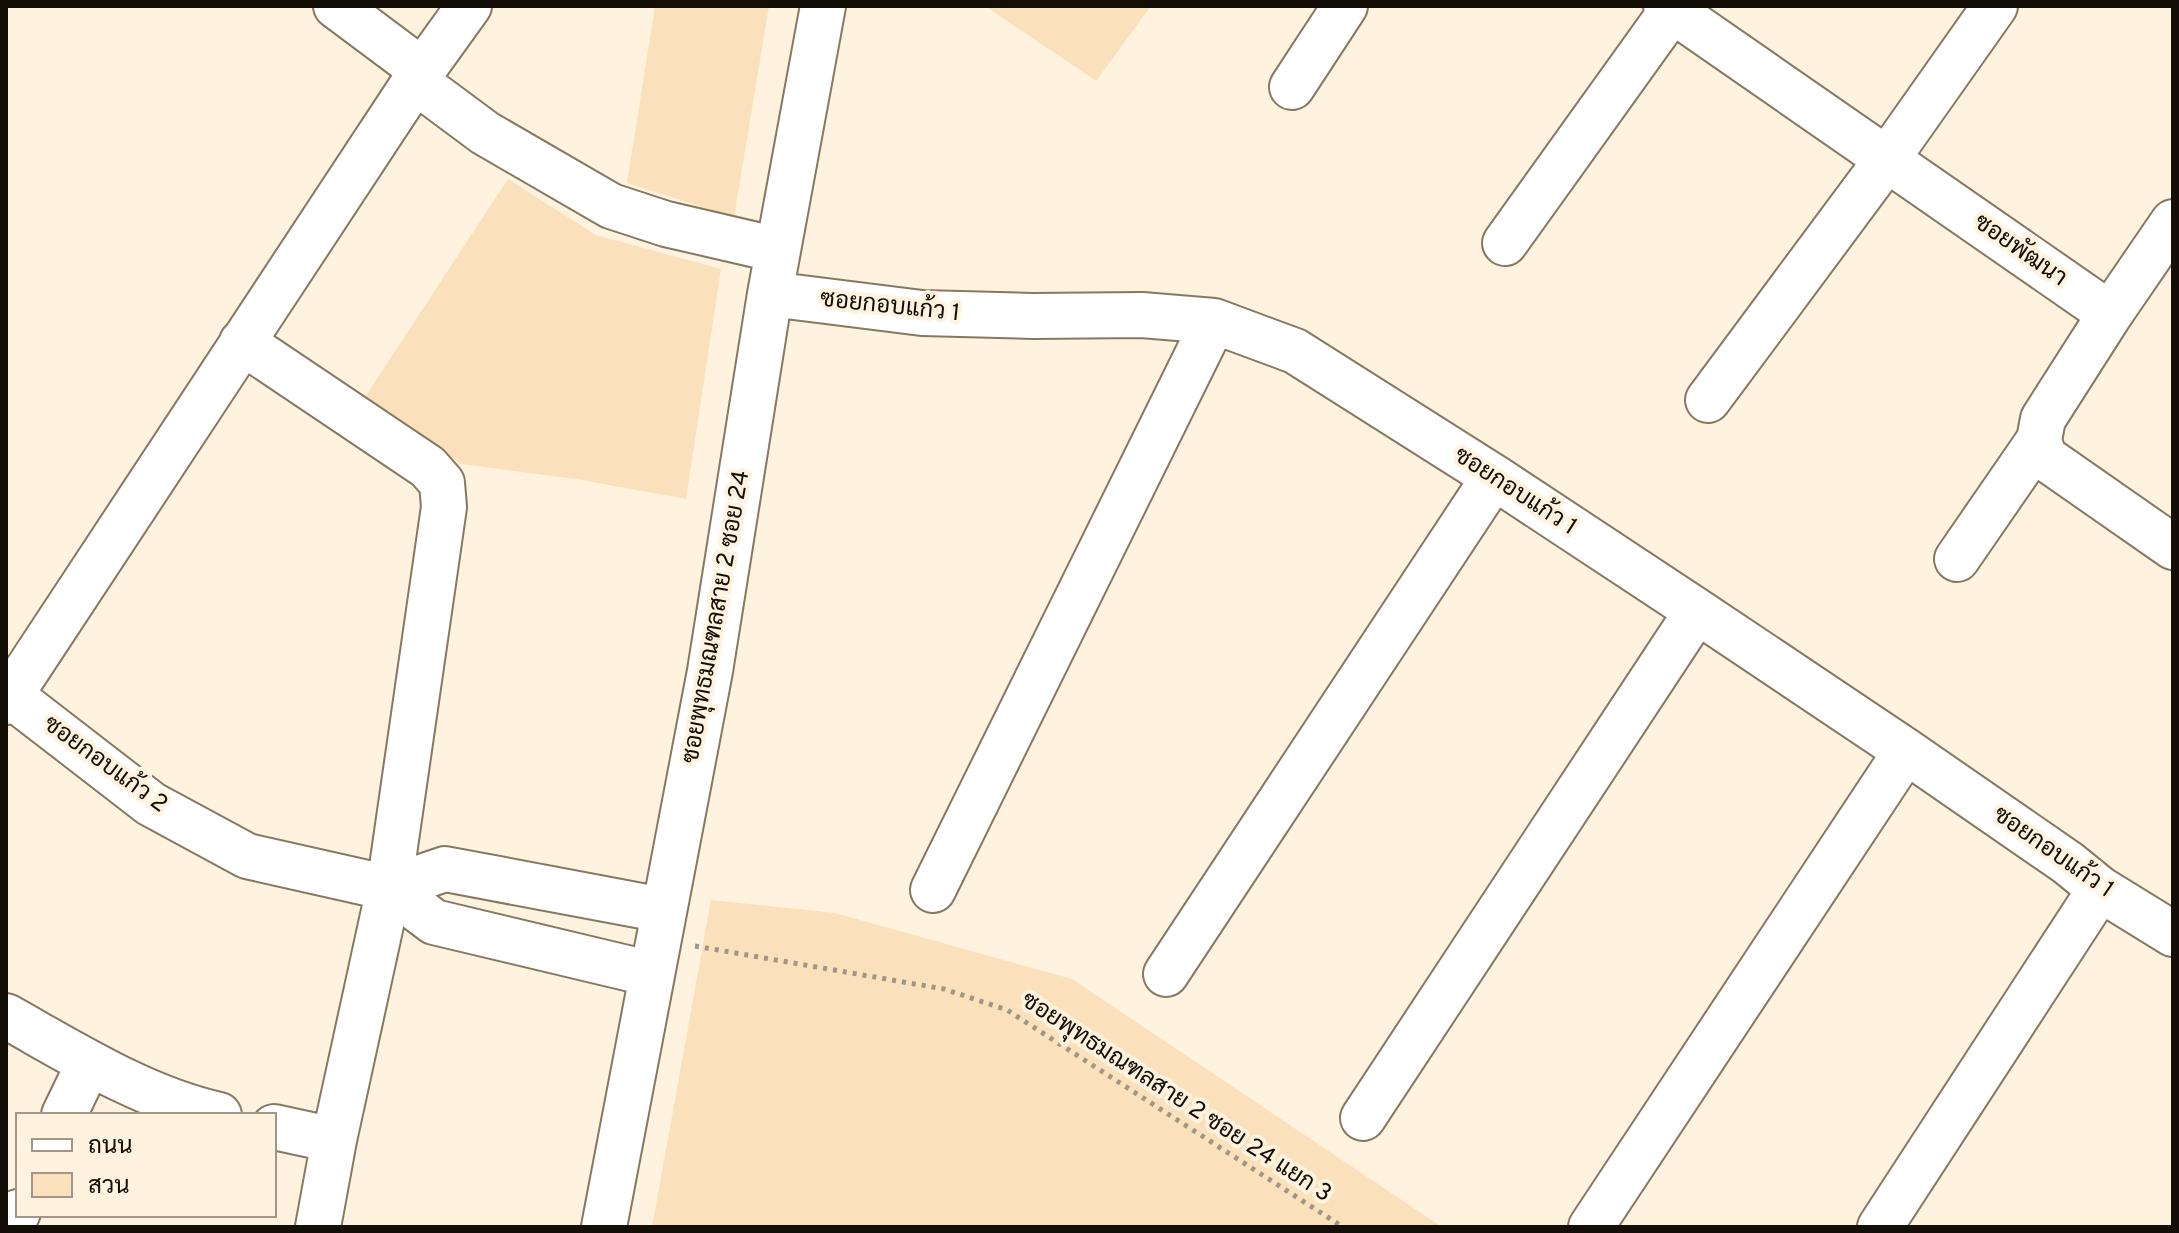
<svg xmlns="http://www.w3.org/2000/svg" width="2179" height="1233" viewBox="0 0 2179 1233" font-family="Overpass,Sarabun,sans-serif">
<style>
.green{fill:#fae1bb}
.lines{fill:none;stroke-linecap:round;stroke-linejoin:round}
.minor-casing{stroke:#867861;stroke-width:48}
.path{stroke:#a09687;stroke-width:5;stroke-dasharray:4 6;stroke-linecap:butt}
.minor{stroke:#fff;stroke-width:44}
.labels{text-anchor:middle;dominant-baseline:central;stroke-width:8;stroke-linejoin:round;paint-order:stroke}
.street-label{font-size:24px;fill:#130e06;stroke:#fff2de}
</style>
<rect width="100%" height="100%" fill="#fff2de"/>
<path class="green" d="M655,6H769L734,217L627,183Z
M985,6H1151L1096,81Z
M508,179L596,235L721,269L686,499L576,479L461,464L365,397Z
M711,900L835,913L1072,979L1442,1227H652Z"/>
<g class="lines">
<g class="minor-casing">
<path id="minor" d="M336,6L423,71
M1666,6L2110,314L2043,419L2039,440L2044,457L2173,547
M415,81L485,133L611,206L666,224L778,250
M1292,87L1345,6
M1505,243L1675,6
M770,294L922,313L1033,316L1142,315L1214,321L1295,351L1494,477L1697,611L1906,751L2068,863L2100,889L2173,934
M2110,314L2173,222
M242,342L428,467L442,483L444,507L389,888L334,1140L318,1227
M1708,400L1887,159L1995,6
M1957,559L2039,440
M6,692L151,804L247,856L389,888L434,922L652,974
M6,702L415,81L469,6
M389,888L445,869L663,910
M933,890L1214,321
M1166,974L1494,477
M6,1016C74,1054 143,1098 219,1115
M64,1115L89,1063
M1363,1118L1697,611
M274,1127L334,1140
M11,1227L18,1212
M604,1227L710,671L770,294L823,6
M1591,1227L1906,751
M1880,1227L2100,889"/>
</g>
<path class="path" d="M695,946L944,989L1007,1010L1343,1227"/>
<use href="#minor" class="minor"/>
</g>
<g class="labels">
<g class="street-label">
<text transform="translate(2020 251) rotate(35)">ซอยพัฒนา</text>
<text transform="translate(890 307) rotate(6)">ซอยกอบแก้ว 1</text>
<text transform="translate(1515 492) rotate(33)">ซอยกอบแก้ว 1</text>
<text transform="translate(717 617) rotate(-80)">ซอยพุทธมณฑลสาย 2 ซอย 24</text>
<text transform="translate(105 765) rotate(36)">ซอยกอบแก้ว 2</text>
<text transform="translate(2053 853) rotate(35)">ซอยกอบแก้ว 1</text>
<text transform="translate(1176 1098) rotate(33)">ซอยพุทธมณฑลสาย 2 ซอย 24 แยก 3</text>
</g>
</g>
<rect width="2179" height="1233" fill="none" stroke="#130e06" stroke-width="16"/>
<rect x="16" y="1113" width="260" height="104" fill="#fff2de" stroke="#a19788" stroke-width="2"/>
<rect x="32" y="1139" width="40" height="12" fill="#ffffff" stroke="#a19788" stroke-width="2"/>
<text x="88" y="1153" font-size="24" fill="#130e06">ถนน</text>
<rect x="32" y="1173" width="40" height="24" fill="#fae1bb" stroke="#a19788" stroke-width="2"/>
<text x="88" y="1193" font-size="24" fill="#130e06">สวน</text>
</svg>
